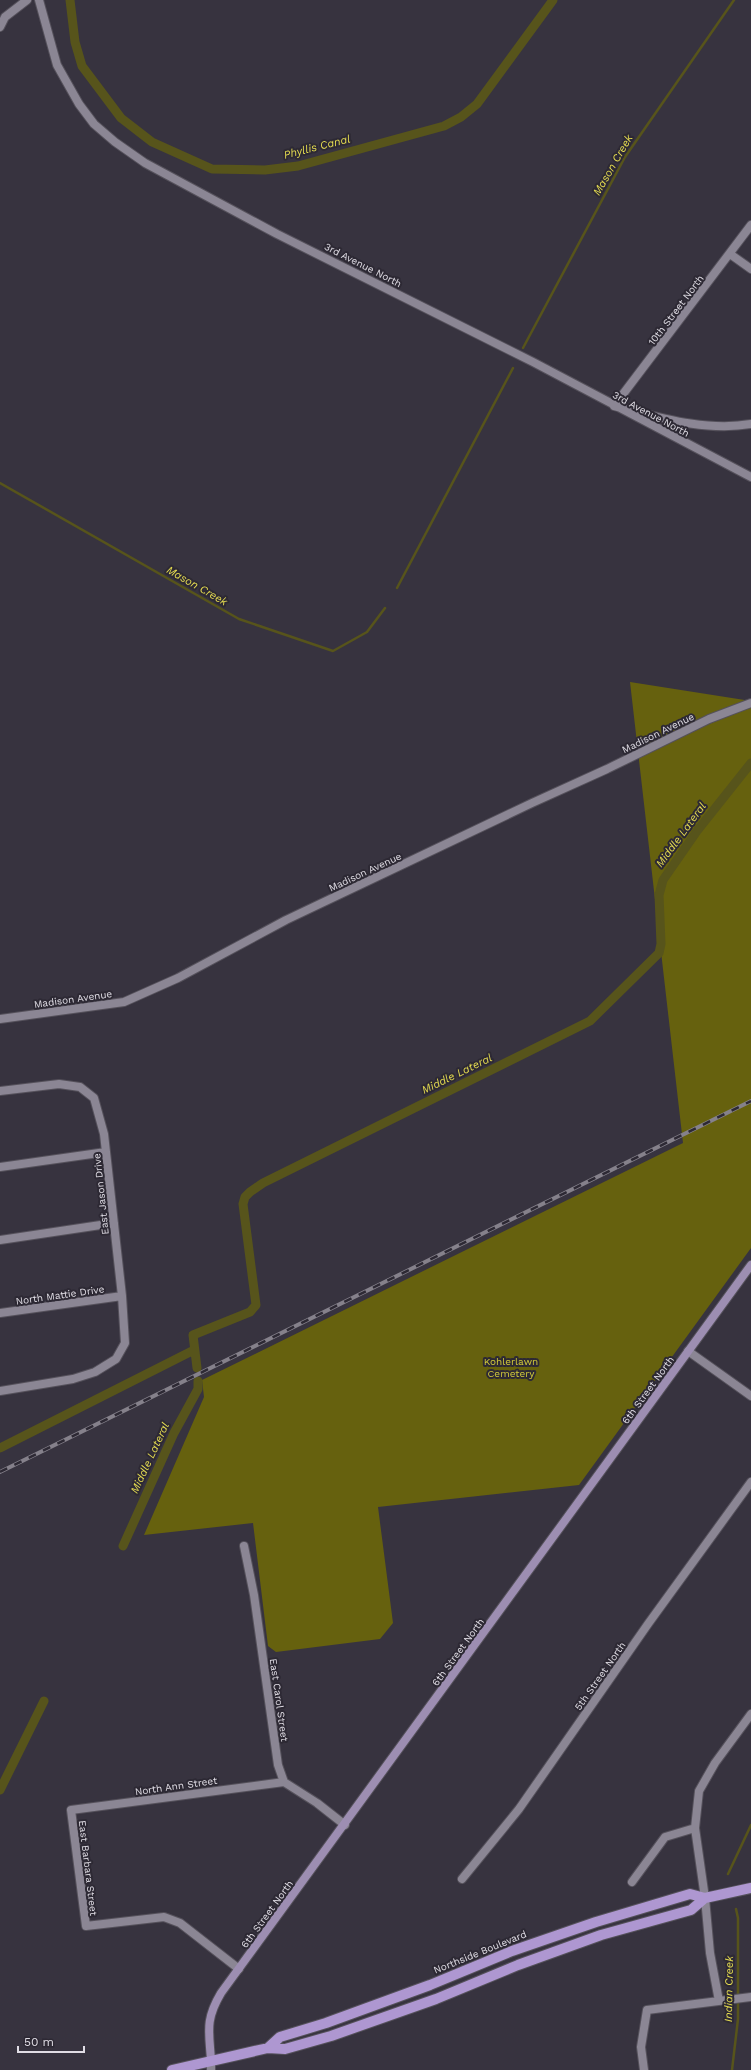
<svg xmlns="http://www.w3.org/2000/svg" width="751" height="2070" viewBox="0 0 751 2070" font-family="'Work Sans',sans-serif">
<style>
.green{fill:#66610e}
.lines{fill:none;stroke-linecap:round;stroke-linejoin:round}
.stream{stroke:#57541b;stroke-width:2.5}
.canal{stroke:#57541b;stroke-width:9}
.street-casing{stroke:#55515b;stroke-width:10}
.secondary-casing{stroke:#55515b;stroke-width:10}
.primary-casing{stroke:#55515b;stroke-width:12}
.street{stroke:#8b8694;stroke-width:8}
.secondary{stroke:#9d8eb2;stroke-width:8}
.primary{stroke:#ae97d1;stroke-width:10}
.rail-casing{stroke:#85818b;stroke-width:4}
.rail{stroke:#2d2934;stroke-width:2.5;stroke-dasharray:8;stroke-linecap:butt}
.labels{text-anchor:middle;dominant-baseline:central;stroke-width:4;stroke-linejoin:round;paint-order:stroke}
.street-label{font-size:10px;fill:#e0dde5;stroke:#2d2934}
.park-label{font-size:10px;fill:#d4cc3a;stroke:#2d2934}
.water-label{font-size:11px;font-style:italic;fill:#e7de51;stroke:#2d2934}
</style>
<rect width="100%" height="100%" fill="#37333f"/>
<path class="green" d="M630,682L751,701V1248L579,1485L378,1507L393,1623L380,1639L276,1652L268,1646L253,1523L144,1535L204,1397L202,1380L683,1143Z"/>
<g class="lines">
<path class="stream" d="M523,348L625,157L734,0
M0,483L239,619L333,651L367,632L385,608
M397,588L513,368
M728,1874L751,1825
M732,2070L738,2019V1918L736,1909"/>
<path class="canal" d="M70,0L75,42L82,66L121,118L152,142L212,169L265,170L298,166L444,126L461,117L477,104L553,0
M197,1368L193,1335L250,1312L256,1305L243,1204L245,1197L250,1192L263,1183L590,1021L659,953L661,944L659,895L663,880L697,831L751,763
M0,1448L194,1350
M123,1546L174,1433L198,1389V1381
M0,1790L44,1701"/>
<g class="street-casing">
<path id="street" d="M39,0L57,65L79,104L94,124L115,142L145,163L277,234L533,362L751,477
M0,27L5,17L27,0
M751,225L614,406C658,417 706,432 751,424
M730,254L751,269
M0,1019L124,1002L178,978L286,920L532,803L607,769L709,719L751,703
M0,1091L59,1084L80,1087L94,1098L104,1134L122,1296L125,1343L116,1359L95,1372L73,1379L0,1391
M0,1167L106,1152
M0,1240L114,1223
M0,1313L122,1296
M688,1351L751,1396
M244,1546L254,1595L278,1765L284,1782L317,1803L345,1825
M695,1828L705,1898L710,1953L719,2001
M462,1879L519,1809L648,1624L751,1482
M632,1882L665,1837L695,1828L699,1791L715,1763L751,1714
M239,1969L180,1923L164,1917L86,1926L71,1810L284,1782
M211,2060V2070
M644,2070L641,2047L647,2010L751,1997"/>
</g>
<g class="secondary-casing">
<path id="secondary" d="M211,2060C209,2031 205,2020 221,1993L751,1265"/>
</g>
<g class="primary-casing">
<path id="primary" d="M268,2048L280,2037L326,2023L430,1985L512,1951L596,1922L690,1894L705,1898
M172,2070L268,2048L285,2049L331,2036L436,1999L518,1965L601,1935L691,1910L705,1898L751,1888"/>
</g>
<use href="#street" class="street"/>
<use href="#secondary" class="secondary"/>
<use href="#primary" class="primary"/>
<g class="rail-casing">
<path id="rail" d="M0,1472L751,1101"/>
</g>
<use href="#rail" class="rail"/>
</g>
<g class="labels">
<g class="street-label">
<text transform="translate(363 265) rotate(27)">3rd Avenue North</text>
<text transform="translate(676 310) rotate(-53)">10th Street North</text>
<text transform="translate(651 414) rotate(28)">3rd Avenue North</text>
<text transform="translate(658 733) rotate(-26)">Madison Avenue</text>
<text transform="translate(365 872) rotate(-25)">Madison Avenue</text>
<text transform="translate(73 999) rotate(-8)">Madison Avenue</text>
<text transform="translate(101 1194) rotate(-96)">East Jason Drive</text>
<text transform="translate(60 1295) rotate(-8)">North Mattie Drive</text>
<text transform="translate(648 1390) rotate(-54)">6th Street North</text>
<text transform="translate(458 1652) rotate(-54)">6th Street North</text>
<text transform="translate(600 1676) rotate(-55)">5th Street North</text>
<text transform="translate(279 1700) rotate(82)">East Carol Street</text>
<text transform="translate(176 1786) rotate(-8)">North Ann Street</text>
<text transform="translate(88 1868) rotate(83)">East Barbara Street</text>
<text transform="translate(267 1914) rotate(-54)">6th Street North</text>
<text transform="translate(480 1952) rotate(-22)">Northside Boulevard</text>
</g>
<g class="park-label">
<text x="511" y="1361">Kohlerlawn<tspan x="511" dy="12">Cemetery</tspan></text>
</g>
<g class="water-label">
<text transform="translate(317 147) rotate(-14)">Phyllis Canal</text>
<text transform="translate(613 165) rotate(-60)">Mason Creek</text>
<text transform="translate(197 586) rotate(30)">Mason Creek</text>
<text transform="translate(681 835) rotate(-54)">Middle Lateral</text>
<text transform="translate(457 1074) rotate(-26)">Middle Lateral</text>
<text transform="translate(150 1458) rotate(-65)">Middle Lateral</text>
<text transform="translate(729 1989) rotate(-89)">Indian Creek</text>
</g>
</g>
<path d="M18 2046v6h66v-6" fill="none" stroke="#e0dde5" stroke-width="2"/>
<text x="24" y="2046" font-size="12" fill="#e0dde5" stroke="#2d2934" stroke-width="3" paint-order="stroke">50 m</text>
</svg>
